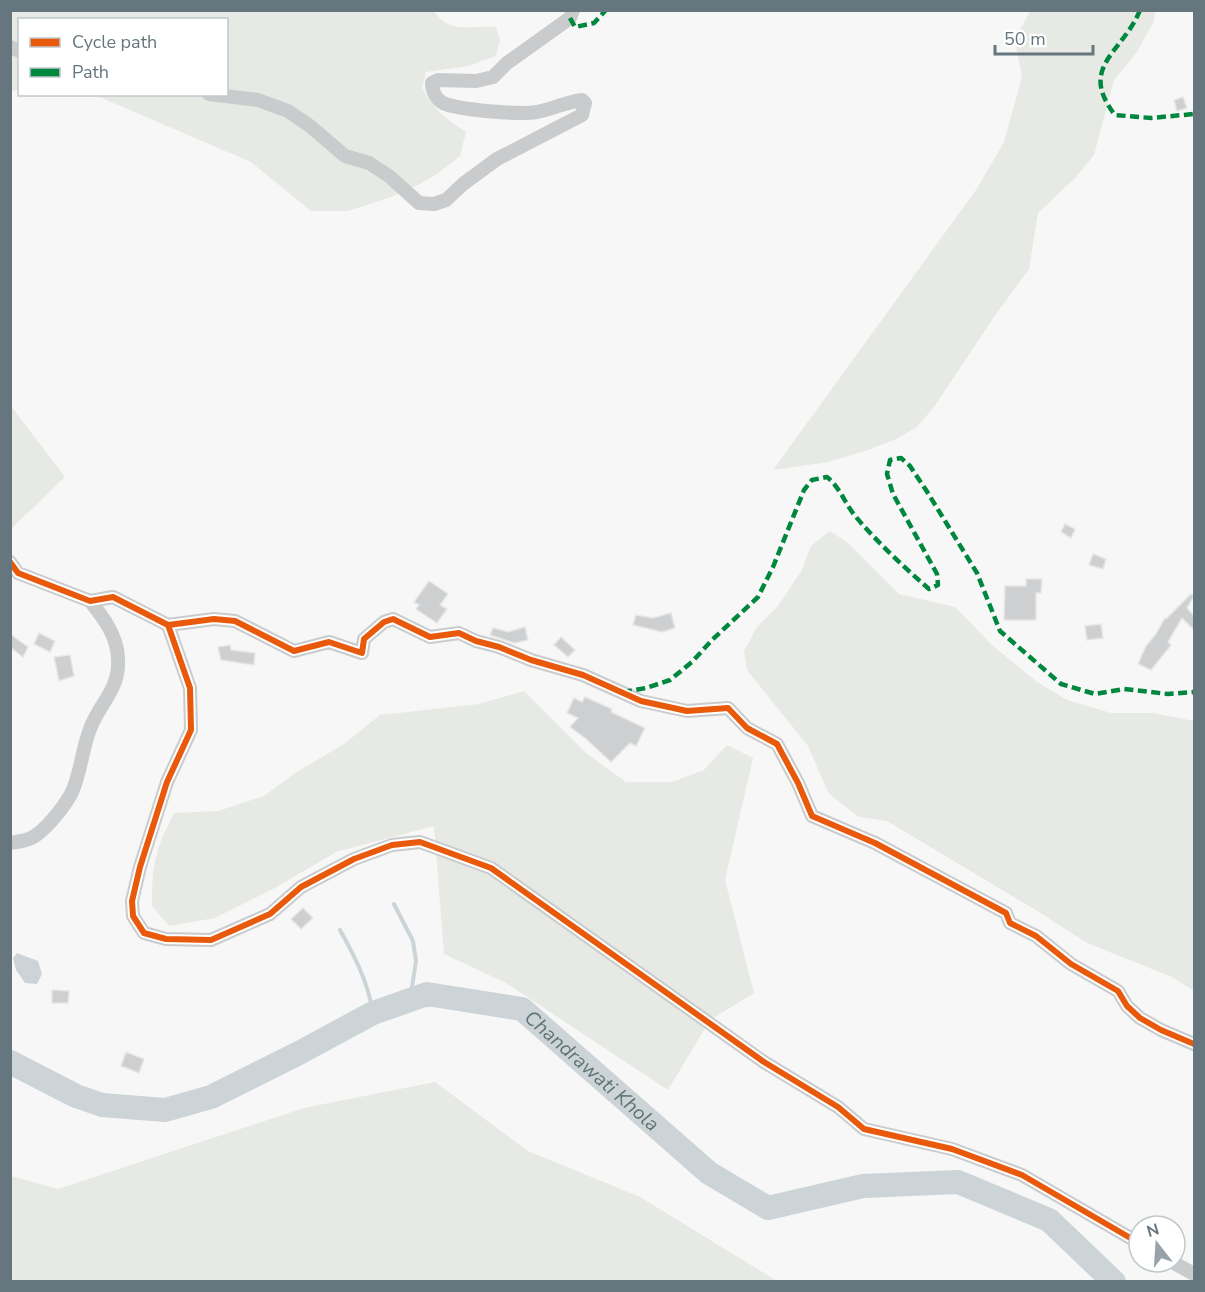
<svg xmlns="http://www.w3.org/2000/svg" width="1205" height="1292" viewBox="0 0 1205 1292" font-family="'Nunito Sans',sans-serif">
<style>
.green{fill:#e6e9e4}
.water{fill:#ccd4d7}
.lines{fill:none;stroke-linecap:round;stroke-linejoin:round}
.stream{stroke:#ccd4d7;stroke-width:4}
.river{stroke:#ccd4d7;stroke-width:24}
.building{fill:#cecfd0;stroke:#e6e6e6;stroke-width:1.5}
.minor{stroke:#cacbcc;stroke-width:14}
.quiet{stroke:#00873e;stroke-width:4.5;stroke-dasharray:9 4.5;stroke-linecap:butt}
.cycleway-casing{stroke:#fff;stroke-width:10}
.cycleway{stroke:#e8590c;stroke-width:6}
.labels{text-anchor:middle;dominant-baseline:central;stroke-width:6;stroke-linejoin:round;paint-order:stroke}
.water-label{font-size:20px;font-style:italic;fill:#5f7579;stroke:#fff}
</style>
<rect width="100%" height="100%" fill="#f7f7f7"/>
<path class="green" d="M1032,10L1155,11L1154,21L1137,52L1114,80L1094,155L1075,178L1038,213L1029,269L994,317L934,407L917,427L896,439L865,451L828,462L773,470L976,190L1004,142L1022,77L1015,40L1029,13Z
M11,11H434C450,36 471,24 496,27L500,40L496,56L468,66L426,72L422,88C434,110 446,119 466,132L460,156L437,174L418,185L391,197L348,211H311L251,162L95,95L226,94V20H20L19,90L11,91Z
M11,406L65,477L11,529H10Z
M830,531L848,543L899,594L955,607L992,645L1037,682L1067,700L1111,713H1153L1194,721V991L1172,977L1087,943L1039,912L887,821L859,817L829,794L808,746L747,670L744,651L757,627L778,606L802,570L811,546Z
M524,691L586,753L626,782H672L704,770L727,745L753,758L725,880L754,993L710,1020L668,1090L506,983L444,954L434,826L336,852L275,888L215,918L169,926L152,906C152,863 155,851 174,813L218,811L264,796L295,773L344,744L380,715L479,704Z
M435,1082L528,1151L640,1197L777,1281H11V1176L58,1189L304,1108Z"/>
<path class="water" d="M17,953L38,961L42,974L37,984L25,983L16,970L13,958Z"/>
<g class="lines">
<path class="stream" d="M394,904L413,941L416,961L410,1000
M340,930C355,957 368,982 373,1013"/>
<path class="river" id="s1" d="M10,1062L76,1096L102,1105L165,1110L211,1097L299,1053L373,1013L427,994L522,1009L709,1173L768,1208L863,1186L958,1182L1049,1220L1114,1282"/>
</g>
<path class="building" d="M1183,97L1187,108L1177,111L1174,100Z
M1065,524L1075,529L1071,538L1061,532Z
M1093,554L1106,559L1103,569L1089,565Z
M1026,579H1042L1041,593H1036V620H1004L1005,586H1026Z
M429,581L448,594L440,605L447,609L437,623L416,609L419,605L414,602Z
M1191,594L1194,596L1187,608L1194,616V630L1182,618L1168,642L1171,645L1151,670L1138,664L1146,646L1156,634L1165,618L1166,619Z
M671,613L675,628L662,632L633,625L636,615L653,618Z
M1101,624L1103,638L1087,640L1085,626Z
M525,627L528,640L514,643L490,635L493,628L508,632Z
M39,633L55,641L50,652L34,644Z
M10,634L28,647L23,657L10,647Z
M561,637L575,650L568,657L554,645Z
M230,645L231,650L255,653L254,665L221,660L218,647Z
M70,655L74,676L59,681L54,657Z
M585,697L612,709L611,712L645,728L636,746L630,743L611,762L585,738L570,727L578,718L567,713L574,698L582,702Z
M303,908L313,918L301,929L291,919Z
M52,990L69,991L68,1003H52Z
M126,1052L144,1059L139,1073L121,1066Z"/>
<g class="lines">
<path class="minor" d="M10,47L20,51
M209,94L258,100L288,111L310,126L345,156L369,163L389,176L419,203L434,204L446,200L463,184L497,159L582,115L585,103L582,100C567,102 552,109 537,112C519,115 459,110 443,103C436,99 432,91 432,83L438,80L476,81L493,77L507,63L570,18L573,10
M10,562L18,573L90,601L113,597L168,625L190,688L191,730L167,782L140,867L132,901L133,916L144,933L166,939L211,940L270,914L301,887L354,859L392,845L420,842L491,868L764,1062L838,1107L864,1129L952,1149L1022,1175L1139,1243
M168,625L214,619L235,621L294,651L329,642L362,653L364,639L384,622L393,619L430,637L459,633L476,641L499,647L531,660L583,675L641,701L687,711L728,708L747,728L777,744L798,783L812,816L875,843L1006,913L1010,923L1036,936L1071,964L1118,991L1127,1006L1140,1018L1161,1030L1194,1044
M10,843C16,842 23,841 29,839C43,834 65,806 72,792C81,772 82,749 90,729C100,702 120,690 118,658C117,635 103,617 90,601
M1172,1262L1194,1274"/>
<path class="quiet" d="M1140,10C1124,52 1077,66 1115,115L1151,118L1194,114
M570,18L575,27L594,23L606,10
M623,692L646,688L670,680L692,662L712,640L758,597L773,567L804,490L812,480L827,477C840,487 845,504 856,517C878,543 904,567 929,589L938,585L937,574L893,494L887,474L890,460L901,458L910,466L926,490L977,573L1000,631L1061,684L1095,694L1124,689L1168,694L1194,692"/>
<g class="cycleway-casing">
<path id="cycleway" d="M10,562L18,573L90,601L113,597L168,625L190,688L191,730L167,782L140,867L132,901L133,916L144,933L166,939L211,940L270,914L301,887L354,859L392,845L420,842L491,868L764,1062L838,1107L864,1129L952,1149L1022,1175L1139,1243
M168,625L214,619L235,621L294,651L329,642L362,653L364,639L384,622L393,619L430,637L459,633L476,641L499,647L531,660L583,675L641,701L687,711L728,708L747,728L777,744L798,783L812,816L875,843L1006,913L1010,923L1036,936L1071,964L1118,991L1127,1006L1140,1018L1161,1030L1194,1044"/>
</g>
<use href="#cycleway" class="cycleway"/>
</g>
<g class="labels">
<g class="water-label">
<text stroke="none"><textPath href="#s1" startOffset="642">Chandrawati Khola</textPath></text>
</g>
</g>
<rect width="1205" height="1292" fill="none" stroke="#65767f" stroke-width="24"/>
<rect x="18" y="18" width="210" height="78" fill="#ffffff" stroke="#c1c8cc" stroke-width="1.5"/>
<rect x="30" y="38" width="30" height="9" fill="#e8590c" stroke="#c1c8cc" stroke-width="1.5"/>
<text x="72" y="48" font-size="18" fill="#65767f">Cycle path</text>
<rect x="30" y="68" width="30" height="9" fill="#00873e" stroke="#c1c8cc" stroke-width="1.5"/>
<text x="72" y="78" font-size="18" fill="#65767f">Path</text>
<g transform="translate(1157 1244) rotate(343)"><circle r="28" fill="#ffffff" stroke="#c1c8cc" stroke-width="1.5"/>
<path d="M0-4.5L10 22L0 15L-10 22Z" fill="#98a3a9"/>
<text y="-9" font-size="16" font-weight="bold" text-anchor="middle" fill="#65767f">N</text>
</g>
<path d="M995 45v9h98v-9" fill="none" stroke="#65767f" stroke-width="3"/>
<text x="1004" y="45" font-size="18" fill="#65767f" stroke="#ffffff" stroke-width="4.5" paint-order="stroke">50 m</text>
</svg>
